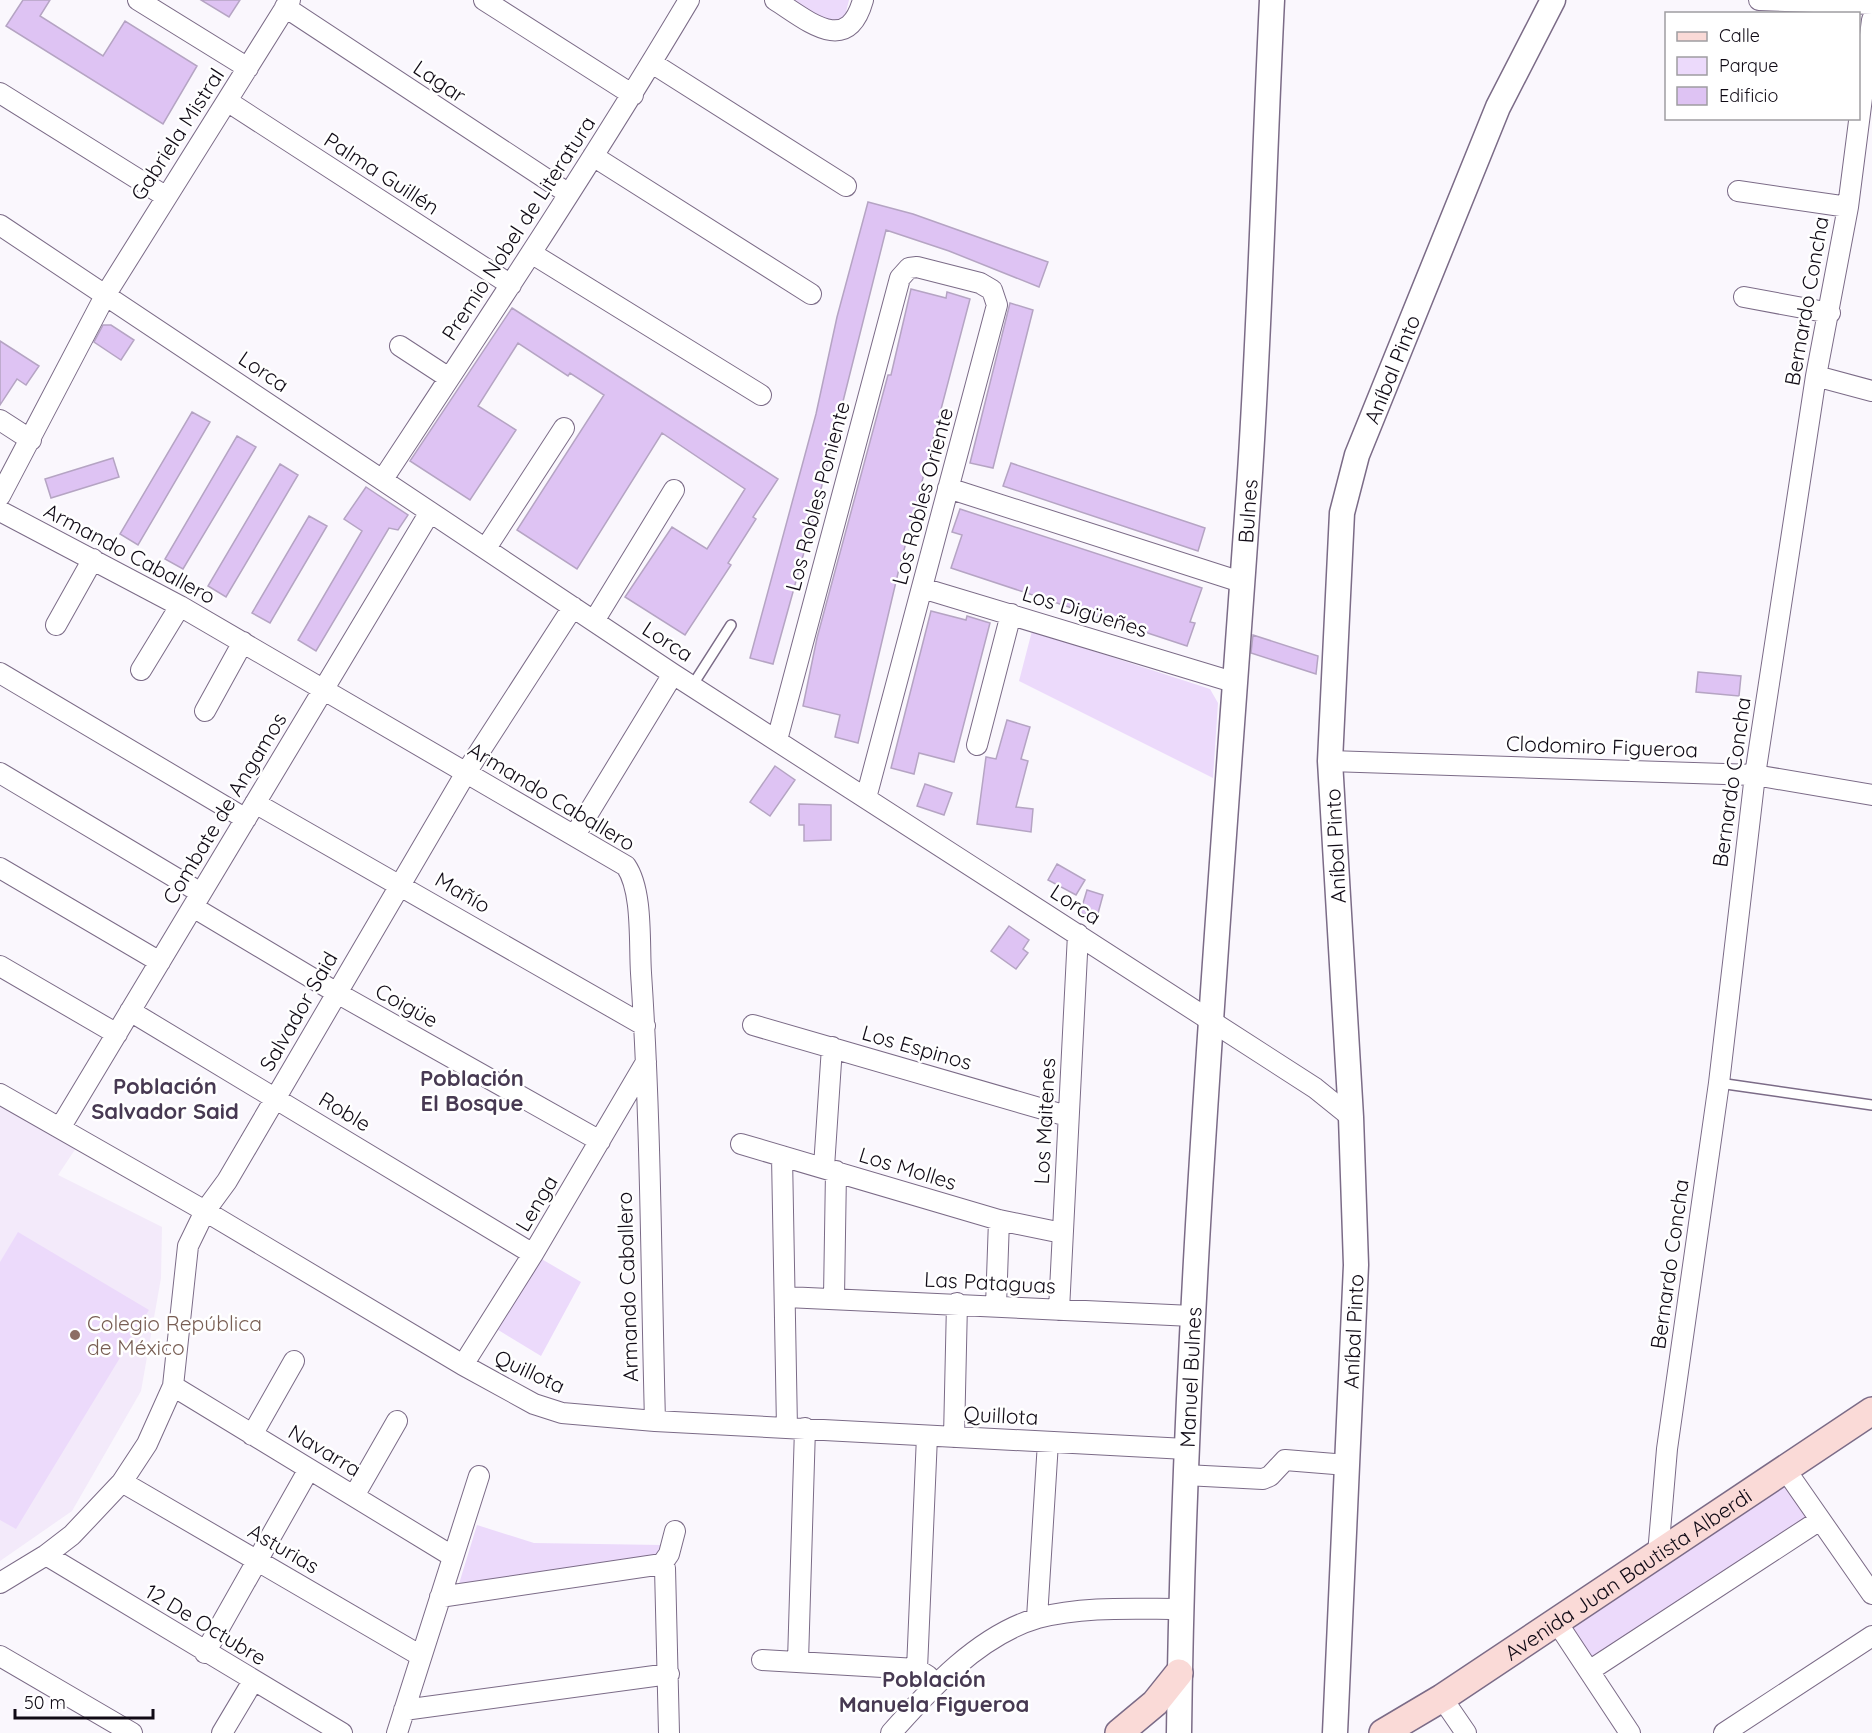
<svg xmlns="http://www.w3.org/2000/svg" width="1872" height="1733" viewBox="0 0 1872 1733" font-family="Quicksand,sans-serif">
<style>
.built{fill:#f3eafa}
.green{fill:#ecdafb}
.building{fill:#dec3f3;stroke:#b5a4c3;stroke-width:1.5}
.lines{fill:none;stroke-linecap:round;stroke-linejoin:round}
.service-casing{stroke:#7b6b87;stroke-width:12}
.minor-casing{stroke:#7b6b87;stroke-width:22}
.tertiary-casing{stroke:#7b6b87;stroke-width:27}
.secondary-casing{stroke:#7b6b87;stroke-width:30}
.service{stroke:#fff;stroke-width:9}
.minor{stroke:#fff;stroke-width:20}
.tertiary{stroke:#fff;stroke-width:24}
.secondary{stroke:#fadad7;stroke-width:27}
.education-dot{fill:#8d6e63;stroke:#fff;stroke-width:2}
.labels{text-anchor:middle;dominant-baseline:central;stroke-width:5;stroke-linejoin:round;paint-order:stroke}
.street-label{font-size:21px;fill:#100a15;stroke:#fff}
.education-label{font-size:21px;fill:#785e54;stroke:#fff;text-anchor:start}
.neighbourhood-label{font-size:22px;font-weight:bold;fill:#473952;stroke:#fff}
</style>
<rect width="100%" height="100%" fill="#faf7fd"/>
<path class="built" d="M0,1103L76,1148L58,1175L162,1227L161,1278L141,1391L72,1511L0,1561Z"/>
<path class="green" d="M789,0H849L845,16L826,25Z
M1032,631L1210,689L1218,703L1213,778L1019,681Z
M18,1232L149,1310L16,1529L0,1520V1262Z
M533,1254L581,1282L541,1356L495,1328Z
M1782,1481L1810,1516L1592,1659L1569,1625Z
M477,1525L534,1543L662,1545L660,1557L458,1587Z"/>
<path class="building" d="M23,0H50L40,16L103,56L125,21L197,66L163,124L6,26Z
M201,0H240L229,17Z
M868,202L913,214L1048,262L1039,287L949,251L886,230L816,509L773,664L750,658L816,414L837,317Z
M911,289L946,298L947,292L970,299L899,569L858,743L835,737L840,715L803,706L817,638L888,375H891Z
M1010,303L1033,310L993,468L970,463Z
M512,308L778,479L753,517L756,519L728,563L731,565L685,635L625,597L672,527L707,549L745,489L662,433L577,569L517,530L604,395L570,373L568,376L518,343L478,406L516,430L470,500L410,461Z
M103,325H111L134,340L121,360L94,342Z
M0,341L39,366L26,385L17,379L0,405Z
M192,412L210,422L138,545L120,534Z
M237,436L256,447L183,569L165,559Z
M113,458L119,477L51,498L45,479Z
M1011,463L1205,528L1198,551L1003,486Z
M280,464L298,475L226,597L208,586Z
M366,487L408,515L398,530L389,528L316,651L298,640L362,531L344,519Z
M960,509L1202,588L1190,622L1195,623L1187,646L951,568L962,535L952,532Z
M309,516L327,526L270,623L252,613Z
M931,611L966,620L967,616L990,623L954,762L919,753L914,774L891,768Z
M1253,635L1318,656L1316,674L1251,653Z
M1698,672L1741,676L1739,696L1696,692Z
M1007,720L1030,727L1021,759L1028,761L1016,807L1033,809L1031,832L977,824L986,757L996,759Z
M775,766L795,780L770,816L750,802Z
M925,784L952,793L944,815L917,806Z
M799,804L831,805V840L804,841V825H799Z
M1057,864L1085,880L1076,895L1048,880Z
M1087,890L1103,895L1097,917L1080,913Z
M1009,926L1029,940L1023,949L1028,953L1016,969L991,951Z"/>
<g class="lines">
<g class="service-casing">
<path id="service" d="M692,686L731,625
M1719,1083L1872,1105"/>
</g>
<g class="minor-casing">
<path id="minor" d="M138,0L248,68
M484,0L633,95
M775,0C807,20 847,57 863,0
M1759,0L1872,4
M285,7L569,194
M652,63L846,186
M0,93L165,196
M227,101L511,285
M593,156L811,294
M1738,191L1848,207
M0,225L673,674L1315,1088L1351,1117
M531,253L761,395
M1744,297L1830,313
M400,346L449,378
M1816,376L1872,391
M0,420L31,440
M383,479C487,321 592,163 689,0
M948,488L1241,582
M0,496L106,294L290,0
M0,511L180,606L626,866C643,891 639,943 641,973C651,1122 651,1272 655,1421
M486,548L564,428
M922,588L1233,682
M594,621L674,490
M56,625L93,559
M141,670L180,606
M0,673L246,819
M205,711L243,642
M777,740L900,278L909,268L917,267L980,283L992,290L997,305L866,798
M977,745L1011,614
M1330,761L1755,775L1872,795
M0,773L201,893
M255,803L645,1026
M575,835L673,674
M0,868L160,962
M193,907L337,993L600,1141
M0,966L117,1034
M130,1011L533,1254
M753,1025L1067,1116
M0,1094L205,1211L463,1365L534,1404L562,1413L655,1421L1186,1449
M60,1128L430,512
M741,1144L999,1220L1062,1233
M782,1156L787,1428
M824,1167L832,1047
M786,1297L1192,1316
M834,1297L836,1171
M996,1306L999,1220
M1059,1310L1078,934
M463,1365L533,1254L646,1062
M173,1386L452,1556
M252,1435L294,1361
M954,1437L957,1303
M1785,1469L1872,1594
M1185,1475L1263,1479L1270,1476L1285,1460L1347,1465
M122,1482L421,1656
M354,1496L397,1421
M1658,1554L1667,1449L1719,1083L1755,775L1816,376L1848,207L1872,20
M46,1555L342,1733
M0,1583L46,1555L72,1535L122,1482L147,1444L173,1386L188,1246L205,1211L227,1181L467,771L573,607
M440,1597L662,1564
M1037,1618L1048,1442
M1556,1621L1630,1733
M205,1653L309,1469
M0,1656L132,1733
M762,1660L917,1669L928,1676
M798,1661L805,1428
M917,1669L927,1436
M1589,1671L1820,1520
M1442,1698L1466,1733
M404,1710L669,1674
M222,1733L253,1681
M397,1733L479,1476
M669,1733L665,1568L662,1564L669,1554L675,1531
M891,1733C930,1689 979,1635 1038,1618C1083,1606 1134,1609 1180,1609
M1724,1733L1872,1636"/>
</g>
<g class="tertiary-casing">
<g id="tertiary">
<path id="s1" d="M1179,1733C1184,1317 1220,903 1249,488C1260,326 1264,163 1272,0"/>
<path id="s2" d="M1335,1733L1356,1265L1351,1117L1330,761L1342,513L1357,455L1498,107L1553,0"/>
</g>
</g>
<g class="secondary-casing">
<g id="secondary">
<path d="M1119,1733L1155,1703L1179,1673"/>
<path id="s3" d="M1383,1733L1442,1698L1872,1411"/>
</g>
</g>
<use href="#service" class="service"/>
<use href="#minor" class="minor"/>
<use href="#tertiary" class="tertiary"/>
<use href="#secondary" class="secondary"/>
</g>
<circle class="education-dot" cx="75" cy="1335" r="6"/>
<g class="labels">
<g class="street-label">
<text transform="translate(440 81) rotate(34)">Lagar</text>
<text transform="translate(177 134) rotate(-57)">Gabriela Mistral</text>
<text transform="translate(382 173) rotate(33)">Palma Guillén</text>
<text transform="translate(518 228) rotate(-57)">Premio Nobel de Literatura</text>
<text transform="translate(1806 301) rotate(-80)">Bernardo Concha</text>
<text stroke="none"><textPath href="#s2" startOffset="1374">Aníbal Pinto</textPath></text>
<text transform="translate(264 371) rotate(34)">Lorca</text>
<text transform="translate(817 496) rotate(-75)">Los Robles Poniente</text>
<text transform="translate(922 496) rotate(-75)">Los Robles Oriente</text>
<text stroke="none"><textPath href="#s1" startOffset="1224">Bulnes</textPath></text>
<text transform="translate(130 553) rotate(28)">Armando Caballero</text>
<text transform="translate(1085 611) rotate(17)">Los Digüeñes</text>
<text transform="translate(668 641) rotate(33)">Lorca</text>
<text transform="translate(1602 746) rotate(2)">Clodomiro Figueroa</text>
<text transform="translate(1731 782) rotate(-82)">Bernardo Concha</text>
<text transform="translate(552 796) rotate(31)">Armando Caballero</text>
<text transform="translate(224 808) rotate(-59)">Combate de Angamos</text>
<text transform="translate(1335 846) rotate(-93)">Aníbal Pinto</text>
<text transform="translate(463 892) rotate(30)">Mañío</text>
<text transform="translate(1076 904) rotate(33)">Lorca</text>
<text transform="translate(407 1005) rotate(29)">Coigüe</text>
<text transform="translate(298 1011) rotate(-60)">Salvador Said</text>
<text transform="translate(917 1047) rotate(16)">Los Espinos</text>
<text transform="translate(345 1111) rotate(31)">Roble</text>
<text transform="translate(1044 1121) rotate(-87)">Los Maitenes</text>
<text transform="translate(908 1168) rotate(17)">Los Molles</text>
<text transform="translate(536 1203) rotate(-59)">Lenga</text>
<text transform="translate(1669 1264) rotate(-82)">Bernardo Concha</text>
<text transform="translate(990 1282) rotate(3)">Las Pataguas</text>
<text transform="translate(627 1287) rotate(-92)">Armando Caballero</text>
<text stroke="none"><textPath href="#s2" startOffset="402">Aníbal Pinto</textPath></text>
<text transform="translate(530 1371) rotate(25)">Quillota</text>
<text stroke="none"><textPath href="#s1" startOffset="356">Manuel Bulnes</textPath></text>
<text transform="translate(1001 1415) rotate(3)">Quillota</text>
<text transform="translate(325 1450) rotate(31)">Navarra</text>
<text transform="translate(284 1548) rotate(30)">Asturias</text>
<text stroke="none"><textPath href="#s3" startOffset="292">Avenida Juan Bautista Alberdi</textPath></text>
<text transform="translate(206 1624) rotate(31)">12 De Octubre</text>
</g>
<g class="education-label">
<text x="87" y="1323">Colegio República<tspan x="87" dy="24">de México</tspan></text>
</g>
<g class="neighbourhood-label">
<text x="472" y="1078">Población<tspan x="472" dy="25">El Bosque</tspan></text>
<text x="165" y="1086">Población<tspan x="165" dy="25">Salvador Said</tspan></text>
<text x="934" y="1679">Población<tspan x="934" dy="25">Manuela Figueroa</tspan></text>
</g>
</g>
<rect x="1665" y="12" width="195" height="108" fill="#ffffff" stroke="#9f9da1" stroke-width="1.5"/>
<rect x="1677" y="32" width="30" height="9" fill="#fadad7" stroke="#9f9da1" stroke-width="1.5"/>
<text x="1719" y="42" font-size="18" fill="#100a15">Calle</text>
<rect x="1677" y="57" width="30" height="18" fill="#ecdafb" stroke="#9f9da1" stroke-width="1.5"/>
<text x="1719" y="72" font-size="18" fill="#100a15">Parque</text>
<rect x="1677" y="87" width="30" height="18" fill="#dec3f3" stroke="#9f9da1" stroke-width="1.5"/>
<text x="1719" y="102" font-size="18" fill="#100a15">Edificio</text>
<path d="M15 1709v9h138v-9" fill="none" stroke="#100a15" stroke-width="3"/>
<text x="24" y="1709" font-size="18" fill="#100a15" stroke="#ffffff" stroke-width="4.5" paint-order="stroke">50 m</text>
</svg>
